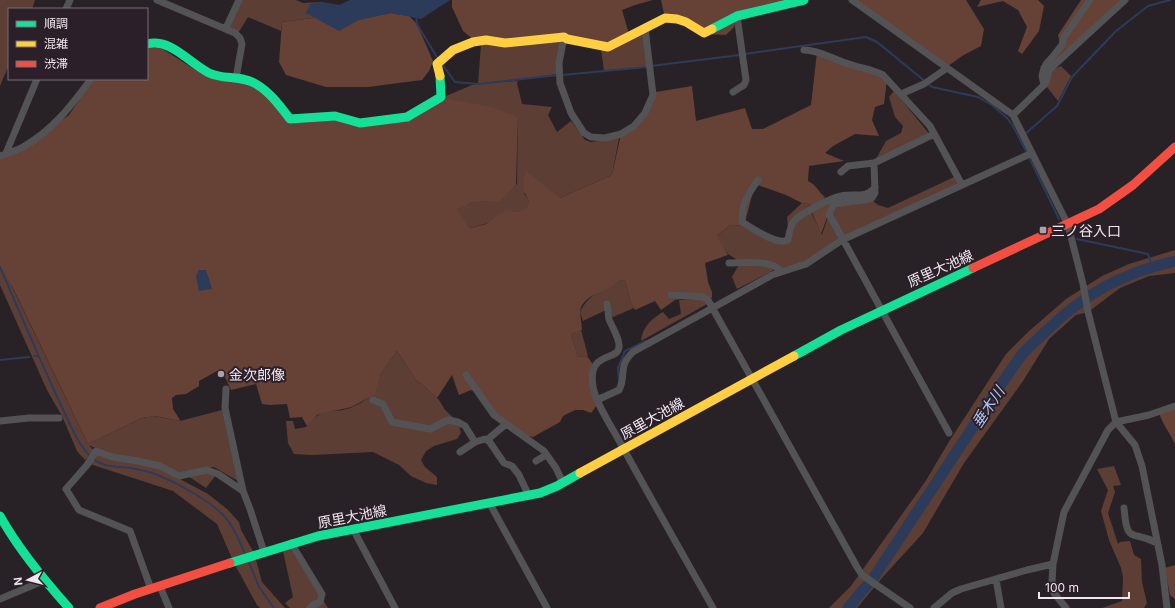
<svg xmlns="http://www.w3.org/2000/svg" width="1175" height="608" viewBox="0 0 1175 608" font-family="Inter,'Noto Sans JP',sans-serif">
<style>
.green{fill:#5d3e34}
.forest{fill:#654136}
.water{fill:#2d3b5a}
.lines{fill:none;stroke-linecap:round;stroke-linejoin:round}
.stream{stroke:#2d3b5a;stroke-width:2}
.river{stroke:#2d3b5a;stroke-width:11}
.street{stroke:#535255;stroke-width:7}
.fast{stroke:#16e098;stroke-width:9}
.slow{stroke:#ffcf43;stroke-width:9}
.jam{stroke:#f24e42;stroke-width:9}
.poi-dot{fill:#a9a2a8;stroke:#2b1f29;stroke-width:1.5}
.labels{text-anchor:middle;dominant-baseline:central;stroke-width:4;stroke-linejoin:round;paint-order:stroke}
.poi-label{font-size:14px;fill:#efe7ee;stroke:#2b1f29;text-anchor:start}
.street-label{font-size:14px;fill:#efe7ee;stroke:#2b1f29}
.water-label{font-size:15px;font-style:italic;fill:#adc4f5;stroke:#2b1f29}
</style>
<rect width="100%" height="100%" fill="#282227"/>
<path class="green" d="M0,0H35L32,9H9V65L0,86Z
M240,0H296L303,3L323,2L319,17L282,22L281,31L248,17L237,35L226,28Z
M646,31L647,67L604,71L601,49Z
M563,40L557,74L500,82L518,81L517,83L522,104L552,107L548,115L557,132L571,121L585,140L591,142L619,138L612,175L560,198L524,193L529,201V208L517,212L506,211L488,223L470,228L456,210L473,202L500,200L517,184L518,117L439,99L472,85L478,84L481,44Z
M1061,66L1071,76L1058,101L1047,87L1052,70Z
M894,91L931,136L876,159L886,141L901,133L903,126L895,117L889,97Z
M954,177L958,185L889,218L806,264L781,270L775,265L738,263L736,259L728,254L716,237L730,225L744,226L789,241L787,217L802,203L809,204L810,210L822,235L829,214L836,204L870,199L878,205L888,208Z
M1175,250V273L1149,276L1120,288L1088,312L1076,315L1049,339L1023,381L964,463L923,533L881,579L857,608H829L851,586L925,482L950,440L1006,354L1028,332L1066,299L1102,276L1129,264Z
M0,262L88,444L142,418L154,416L180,421L222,410L238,481L214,467L177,473L118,456L99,450L89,445L94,451L85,460L77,451L62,416L47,390L0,285Z
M740,265L769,266L774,270L737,289L732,277L737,268Z
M620,280L625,281L631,303L634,308L613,317L606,310L583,321L580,312C590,291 604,293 620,280Z
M702,299L707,304L641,341C642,328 651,319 663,312L669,319L681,314L679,300Z
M581,330L588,356L578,357L571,334Z
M397,351L416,380L425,387L439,400L445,410L458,422L461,433L457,439L434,446L426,451L421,460L425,467L437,477V485L426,483L411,476L399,465L373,452L312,455L294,454L288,443L286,421H293L295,429L306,427C322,405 333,415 353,407C360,404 367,398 374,394L381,374Z
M96,453L163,470L208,494L227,509L239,522L241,530L254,553L262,582L285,608H260L257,605L234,563L217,524L173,491L90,464Z
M1114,466L1121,485L1113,486L1115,492L1108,513L1118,544L1120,542L1130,541L1134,555L1141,559L1142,582L1147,603L1144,608H1102L1122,601L1123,577L1121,568L1109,540L1101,511L1108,490L1097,469Z
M210,472L216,475L206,488L188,476Z
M290,548L328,608H290L285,603L293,597L283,551Z"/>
<path class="forest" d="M452,0H653L635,5L622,10L629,34L608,47L564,37L474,40L463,31L452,7Z
M661,0H796L737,16L734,27L726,35L705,34L665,18Z
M851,0H966L984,29L981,46L962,56L948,66Z
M981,0H1038L1044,6L1039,31L1022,54L1018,51L1027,27L1018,10L1003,1L977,7Z
M1081,0H1123L1045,72L1041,69L1043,62L1060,44L1058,35Z
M391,13L409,16L417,24L433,61L429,71L422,80L368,87H326L286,75L279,62L282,22L320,17L347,22Z
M147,47L161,48L205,76L223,77L251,81L290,119L365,122L407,117L442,98L492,107L518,117L516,185L500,201L473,202L457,210L470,228L486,224L506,210L517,212L527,208L529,201C522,189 522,184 526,171L560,198L612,175L621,134L635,126L656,92L692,86L696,121L745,108L752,129H763L811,105L817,52L887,79L884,104L875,107L872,120L879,136L855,134L833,146L825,153L844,161L809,166L808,181C818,186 817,191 825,197L822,201L811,208L809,204L802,203L786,195L755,184L744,226L730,225L717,236L728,255L705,263L708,282L712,292V298L702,295L675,300L661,310L655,301L635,310L631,303L625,281L620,280C617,282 615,285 612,286C602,293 583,296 580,311C580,314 582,325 582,330L571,334L578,357L587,356L594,366L597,405L591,413L583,410H575L563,416L560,422L533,437L520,434L494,415L476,392L471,390L459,395L452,375L437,398L425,387L416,380L397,351L381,374L375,394L352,407L324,413L317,415L307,426L302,417L290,418L287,404L270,405L262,404L256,384L231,390L223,373L217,371L199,381V386L186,394L176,395L172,398L173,409L180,420V421L155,416L142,418L88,444L13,288L0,266V157L21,151L69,115L93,79H147Z
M843,197L842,201L830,210L821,234L811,210Z
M1175,408V444C1170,433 1163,425 1159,413Z
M1175,565V599L1170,595L1165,568Z"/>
<path class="water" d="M350,0H450L421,19L391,13L359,20L339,31L306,13L310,4L323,2L339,5Z
M199,270H206L212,289L199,291L196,276Z"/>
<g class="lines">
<path class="stream" d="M416,15L417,24L438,59
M745,54L866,37L877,42L932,87L978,97L992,105L1007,118L1013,126L1027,153
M442,64L455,82L478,84L558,75
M651,66L740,55
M562,75L647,67
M1024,135L1057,106L1072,77L1116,31L1148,6L1170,0
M1029,157L1059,219
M1077,239L1148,254L1152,266
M0,267C20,313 39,358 60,403C69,421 76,442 90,456
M34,356H39
M0,360L29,357
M619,381L618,368L625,351L646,341
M94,459C103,468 119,466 131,468C139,470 148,471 155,474C174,481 212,502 225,517C234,527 240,542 245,554
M248,560L259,587L274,608"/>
<path class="river" d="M848,608L874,577L1002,383C1009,373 1016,363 1023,353C1030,346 1038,339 1045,332C1084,294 1122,273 1175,261"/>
<path class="street" d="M157,0L235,33L240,38L242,44L236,78
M852,0L1013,115L1068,225L1083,284L1088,312L1116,422L1135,445L1142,466L1162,565L1167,608
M66,9L70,0
M226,28L239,0
M564,37L559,63L560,83L571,113L584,133L591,137L605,138L621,134L634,126L645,113L653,95L645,28
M804,50C819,50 833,59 846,63C859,68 871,69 883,75L930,126L962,185
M1044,85L1042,76L1044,68L1062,45L1064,37L1090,0
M733,92L744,85L746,80L737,16
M901,94L924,84L947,68
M1013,115L1046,83L1049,70L1125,0
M6,153L37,79
M0,156C8,153 16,151 23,147C53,130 71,106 91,79
M874,163L875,193L872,198L864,200L834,204L829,214L949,433
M841,172L848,166L874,163L934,134
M758,180C747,196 742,202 742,222C752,228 777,246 788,240C789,234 790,225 795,220C802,213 831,198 841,196C854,193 867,199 875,187
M729,263C742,263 774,259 781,272
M671,295L703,297L708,300L857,567L862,575L910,608
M607,304C608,309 608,314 609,319C612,328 620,338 619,347C618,362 587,350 593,387C596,404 613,429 621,444C651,499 682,553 713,608
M466,375L494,415L544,451L556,468L563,483
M226,389L225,408L243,491L250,509L264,552
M373,400L383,404L392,422L430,429L448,420L458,422L465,426L475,442L485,439L489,441L504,463L512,466L519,475L529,496
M597,400L619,390C627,375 617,367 633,352L772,275L806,264L842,240L1032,153
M0,421L29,418H59
M487,440L506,424
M460,452L475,442
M536,461L546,455
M490,504L547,608
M1124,508C1127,546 1132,529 1157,543
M353,529L395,608
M291,543L322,594L320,602L313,605L310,608
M996,579L1001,608
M160,586L169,608
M151,589L130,531L79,510L66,489L87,465L96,451L112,457L138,461L160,466L179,476L207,470L218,474L243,491
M0,599L43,581
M934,608L952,593L961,589L1027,570L1053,564
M1066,608L1054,593L1052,582L1053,564L1064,512L1108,430L1116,422L1149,415L1175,406"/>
<path class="fast" d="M712,29L737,16L804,0
M147,44C171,38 189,63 209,73C224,80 241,75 256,84C270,92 280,106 290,119L335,116L360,123L407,117L441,97L440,76
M794,356L841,330L973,268
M0,516C19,550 43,579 69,608
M230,563L318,536L540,493L557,486L580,473"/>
<path class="slow" d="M440,76L437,64L453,50L473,42L486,40L505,43L564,37L567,39L608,47L665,18L677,19L686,22L704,33L712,29
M580,473L794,356"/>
<path class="jam" d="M973,268L1099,209L1133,185L1175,147
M100,608L135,594L230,563"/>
</g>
<g class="poi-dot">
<rect x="1039" y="226" width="8" height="8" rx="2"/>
<circle cx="221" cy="374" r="4"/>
</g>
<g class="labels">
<g class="poi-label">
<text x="1051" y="230">三ノ谷入口</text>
<text x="229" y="374">金次郎像</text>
</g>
<g class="street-label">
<text transform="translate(940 268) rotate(-24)">原里大池線</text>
<text transform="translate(652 418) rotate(-29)">原里大池線</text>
<text transform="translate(352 516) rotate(-11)">原里大池線</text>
</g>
<g class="water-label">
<text transform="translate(988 407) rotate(-56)">垂木川</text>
</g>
</g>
<rect x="8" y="8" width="140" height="72" fill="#2b1f29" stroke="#796f78"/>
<rect x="16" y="21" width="20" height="6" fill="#16e098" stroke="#796f78"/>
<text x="44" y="28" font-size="12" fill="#efe7ee">順調</text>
<rect x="16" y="41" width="20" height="6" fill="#ffcf43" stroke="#796f78"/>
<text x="44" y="48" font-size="12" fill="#efe7ee">混雑</text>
<rect x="16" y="61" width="20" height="6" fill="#f24e42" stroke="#796f78"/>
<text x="44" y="68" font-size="12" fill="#efe7ee">渋滞</text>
<g transform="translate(28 580) rotate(263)" stroke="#2b1f29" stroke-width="3" paint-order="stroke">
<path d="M0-3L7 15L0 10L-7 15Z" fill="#efe7ee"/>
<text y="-6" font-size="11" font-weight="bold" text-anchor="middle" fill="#efe7ee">N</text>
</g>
<path d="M1039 592v6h90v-6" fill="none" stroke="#efe7ee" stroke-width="2"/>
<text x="1045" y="592" font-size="12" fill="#efe7ee" stroke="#2b1f29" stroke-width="3" paint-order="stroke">100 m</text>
</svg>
